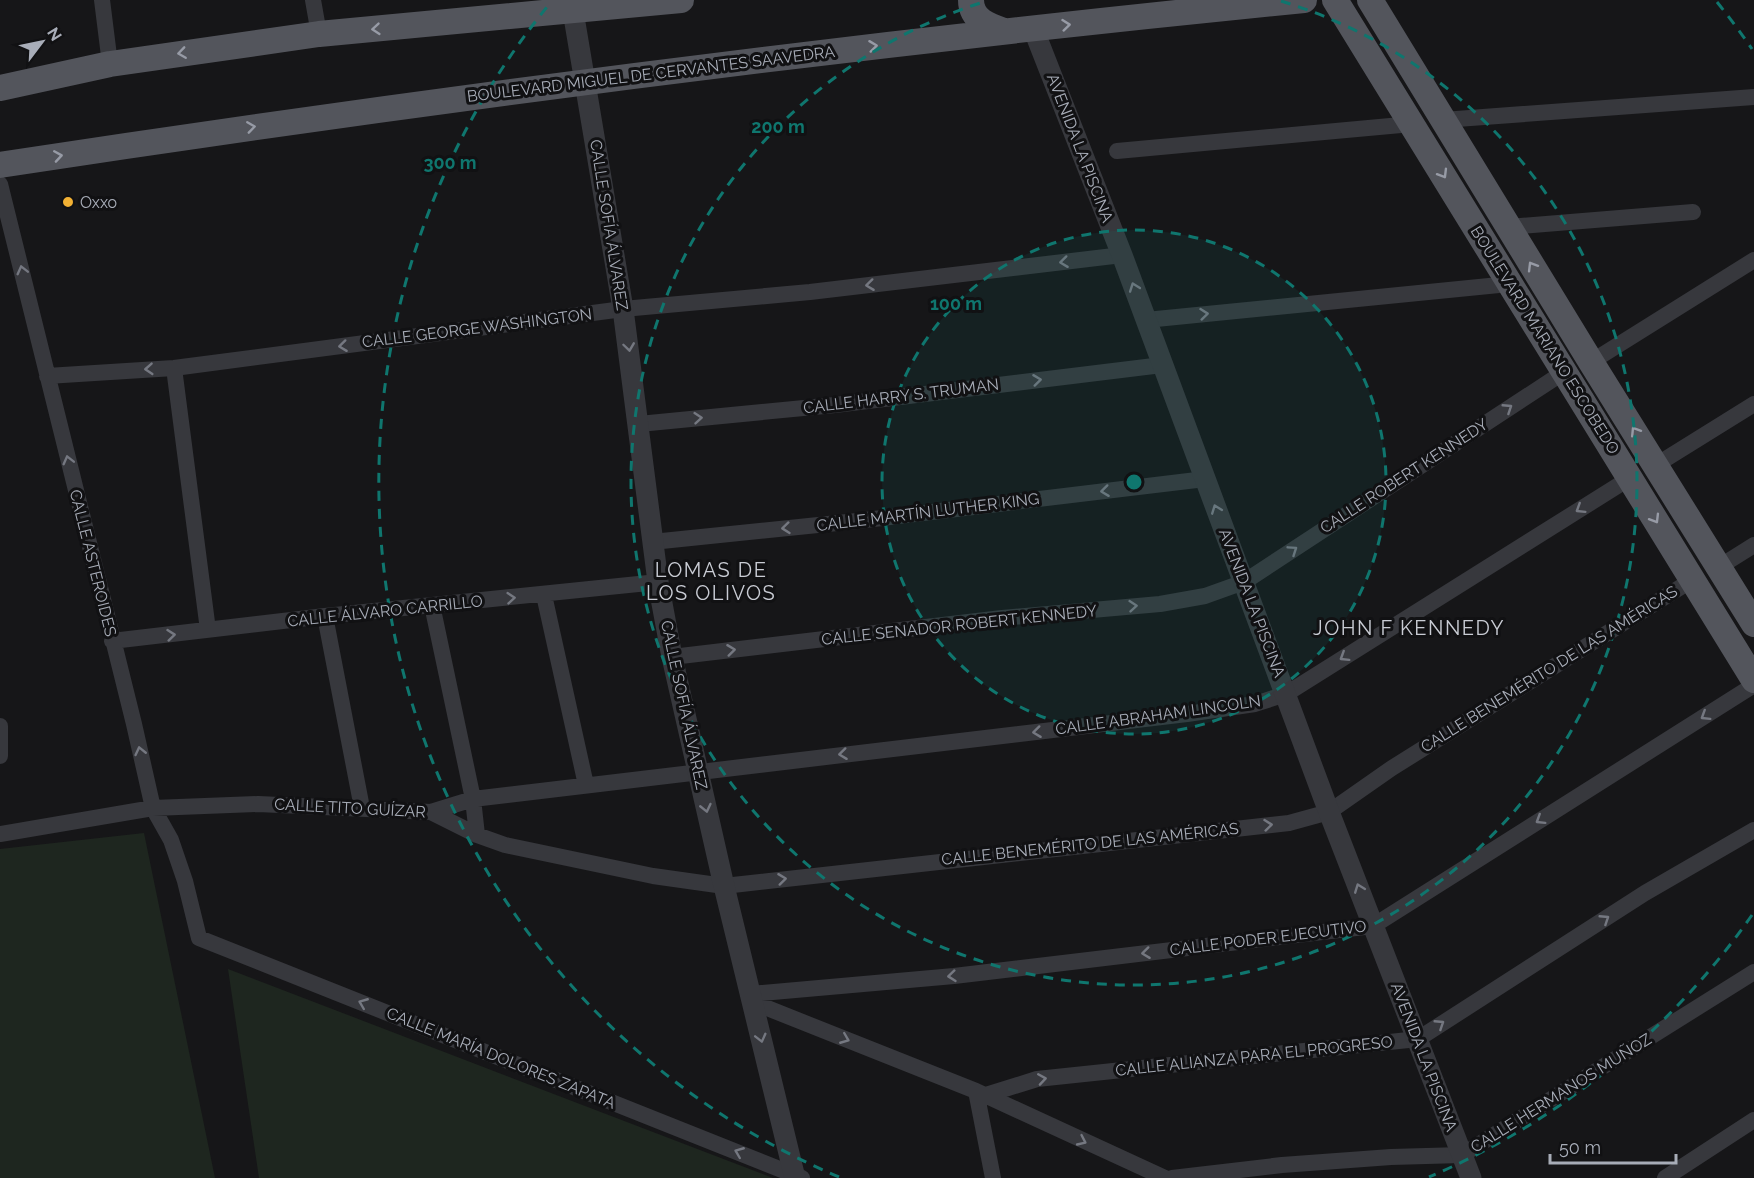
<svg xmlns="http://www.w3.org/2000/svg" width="1754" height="1178" viewBox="0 0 1754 1178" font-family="Raleway,sans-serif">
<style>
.green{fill:#1e261f}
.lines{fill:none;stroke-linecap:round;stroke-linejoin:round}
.minor{stroke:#37383d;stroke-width:16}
.tertiary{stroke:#37383d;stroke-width:21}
.primary{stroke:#53555c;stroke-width:26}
.oneway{stroke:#979ba6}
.oneway2{stroke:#757881}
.ring{fill:none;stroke:#0f766e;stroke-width:3;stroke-dasharray:10 8}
.poi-dot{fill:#f2b134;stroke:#111113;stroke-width:2}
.labels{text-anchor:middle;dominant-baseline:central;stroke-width:6;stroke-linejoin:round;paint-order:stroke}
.street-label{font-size:16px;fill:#a8adb8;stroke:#111113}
.poi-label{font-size:16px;fill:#a8adb8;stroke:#111113;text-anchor:start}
.quarter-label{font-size:20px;letter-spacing:1.5px;fill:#c9ccd4;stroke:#111113}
.centre{fill:#0f766e;stroke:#111113;stroke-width:3}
.ring-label{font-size:18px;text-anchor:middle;font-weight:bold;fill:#0f766e;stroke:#111113;stroke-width:6;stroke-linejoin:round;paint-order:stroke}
</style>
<rect width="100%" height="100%" fill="#161618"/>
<path class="green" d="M144,833L215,1178H0V849Z
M228,969L773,1178H259Z"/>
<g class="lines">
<path class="minor" d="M102,0L110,64
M313,0L319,34
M1443,120L1754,97
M1117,151L1412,124
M0,184L134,724L153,808L171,840L185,881L199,938L802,1178
M1508,227L1693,212
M1146,320L1509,284
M1591,362L1754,260
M174,368L208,630
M47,376L174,368L623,309L810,292L1122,255
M639,424L835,405L1162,365
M1656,465L1754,404
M652,542L857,521L1205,479
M1719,567L1754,545
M544,595L586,785
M432,605L473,799L477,835
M325,616L362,808
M112,641L325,616L658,582
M672,657L1002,618L1160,604L1205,596L1244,582L1564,372
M0,726V756
M431,812L477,835L505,845L653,876L724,886L1289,823L1329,812L1392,768L1692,580
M0,834L153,808L258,804L431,812L473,799L1187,714L1255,704L1286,694L1630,478
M750,994L954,976L1373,926L1754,685
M752,1002L976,1091L1165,1178
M976,1091L993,1178
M986,1095L1037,1079L1418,1039L1645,893L1754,830
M1172,1178L1282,1165L1391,1157L1462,1155L1754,972
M1665,1178L1754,1120"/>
<path class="tertiary" d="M573,11L623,309L658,582L672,657L724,886L795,1178
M1033,28L1122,255L1329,812L1471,1178"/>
<path class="primary" d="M971,0C971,20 989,26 1004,31
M1335,0L1754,680
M1370,0L1591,362L1754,624
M0,88L110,64L319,34L681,0
M0,165C433,99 868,43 1304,0"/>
</g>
<defs><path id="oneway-chevron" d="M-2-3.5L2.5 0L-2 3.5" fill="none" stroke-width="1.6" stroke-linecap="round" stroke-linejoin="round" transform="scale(1.5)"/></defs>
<g class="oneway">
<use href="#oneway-chevron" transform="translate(1066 25) rotate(-6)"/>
<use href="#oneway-chevron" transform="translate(376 29) rotate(175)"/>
<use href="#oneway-chevron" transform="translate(873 46) rotate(-7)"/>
<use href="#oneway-chevron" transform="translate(182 53) rotate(172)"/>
<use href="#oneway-chevron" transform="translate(251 127) rotate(-8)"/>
<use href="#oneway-chevron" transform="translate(58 156) rotate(-9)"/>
<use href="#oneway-chevron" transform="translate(1443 174) rotate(59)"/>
<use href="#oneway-chevron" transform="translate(1532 266) rotate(-121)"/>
<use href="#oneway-chevron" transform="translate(1635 431) rotate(-122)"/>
<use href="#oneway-chevron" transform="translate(1655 519) rotate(59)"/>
</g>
<g class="oneway2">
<use href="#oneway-chevron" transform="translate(1064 262) rotate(173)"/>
<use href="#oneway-chevron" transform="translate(22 270) rotate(-104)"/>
<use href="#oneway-chevron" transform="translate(870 285) rotate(173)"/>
<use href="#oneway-chevron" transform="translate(1134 287) rotate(-110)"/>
<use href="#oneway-chevron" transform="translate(1204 314) rotate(-6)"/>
<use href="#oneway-chevron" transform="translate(343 346) rotate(173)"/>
<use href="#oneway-chevron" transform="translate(629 347) rotate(82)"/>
<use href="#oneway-chevron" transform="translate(149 369) rotate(176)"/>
<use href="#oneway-chevron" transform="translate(1037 380) rotate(-7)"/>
<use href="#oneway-chevron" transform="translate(1508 408) rotate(-33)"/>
<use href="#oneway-chevron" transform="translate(698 418) rotate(-5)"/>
<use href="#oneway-chevron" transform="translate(68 460) rotate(-104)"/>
<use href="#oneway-chevron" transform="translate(1105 491) rotate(173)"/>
<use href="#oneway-chevron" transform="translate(1216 509) rotate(-111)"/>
<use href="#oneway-chevron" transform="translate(1580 509) rotate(148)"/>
<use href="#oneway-chevron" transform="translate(786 528) rotate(174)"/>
<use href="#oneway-chevron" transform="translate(1293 550) rotate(-34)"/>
<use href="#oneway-chevron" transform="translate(511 598) rotate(-5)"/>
<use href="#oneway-chevron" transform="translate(1133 606) rotate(-5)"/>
<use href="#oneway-chevron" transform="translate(171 635) rotate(-6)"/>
<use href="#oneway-chevron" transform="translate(731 650) rotate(-7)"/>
<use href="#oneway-chevron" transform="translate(1344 657) rotate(148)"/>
<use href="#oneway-chevron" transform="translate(1705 716) rotate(148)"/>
<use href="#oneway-chevron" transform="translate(1037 732) rotate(173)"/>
<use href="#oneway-chevron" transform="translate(140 751) rotate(-103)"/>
<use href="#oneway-chevron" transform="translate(843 754) rotate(173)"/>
<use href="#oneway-chevron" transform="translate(706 808) rotate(77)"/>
<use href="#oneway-chevron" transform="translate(1540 820) rotate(148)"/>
<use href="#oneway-chevron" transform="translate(1268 825) rotate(-6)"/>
<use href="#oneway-chevron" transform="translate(782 879) rotate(-7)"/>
<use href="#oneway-chevron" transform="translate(1359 888) rotate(-111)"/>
<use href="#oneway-chevron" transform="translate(1605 919) rotate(-33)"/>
<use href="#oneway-chevron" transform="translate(1146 953) rotate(173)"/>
<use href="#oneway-chevron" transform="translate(952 976) rotate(174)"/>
<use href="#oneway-chevron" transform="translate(363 1003) rotate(-158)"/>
<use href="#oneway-chevron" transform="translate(1440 1024) rotate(-33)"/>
<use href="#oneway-chevron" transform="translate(761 1038) rotate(76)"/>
<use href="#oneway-chevron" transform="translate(845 1039) rotate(22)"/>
<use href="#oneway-chevron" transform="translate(1042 1079) rotate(-9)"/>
<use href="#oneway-chevron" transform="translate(1082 1141) rotate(25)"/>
<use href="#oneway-chevron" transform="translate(739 1152) rotate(-158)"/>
</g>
<circle cx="1134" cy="482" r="252" fill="#0f766e" fill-opacity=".12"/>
<g class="ring">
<circle cx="1134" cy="482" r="252"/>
<path d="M1281 1A503 503 0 1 1 987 1"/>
<path d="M1752 915A755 755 0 0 1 1429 1177M839 1177A755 755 0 0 1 551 2M1717 2A755 755 0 0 1 1752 49"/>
</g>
<circle class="poi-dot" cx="68" cy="202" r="6"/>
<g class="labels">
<g class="street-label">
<text transform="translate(651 74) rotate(-7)">BOULEVARD MIGUEL DE CERVANTES SAAVEDRA</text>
<text transform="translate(1080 148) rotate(69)">AVENIDA LA PISCINA</text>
<text transform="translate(609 225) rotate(81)">CALLE SOFÍA ÁLVAREZ</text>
<text transform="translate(477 328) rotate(-7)">CALLE GEORGE WASHINGTON</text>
<text transform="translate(1545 340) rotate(58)">BOULEVARD MARIANO ESCOBEDO</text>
<text transform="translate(901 396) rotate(-7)">CALLE HARRY S. TRUMAN</text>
<text transform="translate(1404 476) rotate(-33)">CALLE ROBERT KENNEDY</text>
<text transform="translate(928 512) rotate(-7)">CALLE MARTÍN LUTHER KING</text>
<text transform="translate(93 563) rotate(76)">CALLE ASTEROIDES</text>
<text transform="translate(1252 603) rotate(69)">AVENIDA LA PISCINA</text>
<text transform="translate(385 611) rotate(-6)">CALLE ÁLVARO CARRILLO</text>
<text transform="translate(959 625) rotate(-6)">CALLE SENADOR ROBERT KENNEDY</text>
<text transform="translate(1549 669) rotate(-32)">CALLE BENEMÉRITO DE LAS AMÉRICAS</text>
<text transform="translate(684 705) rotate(78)">CALLE SOFÍA ÁLVAREZ</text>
<text transform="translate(1158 715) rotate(-8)">CALLE ABRAHAM LINCOLN</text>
<text transform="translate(350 808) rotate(3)">CALLE TITO GUÍZAR</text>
<text transform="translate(1090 844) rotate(-6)">CALLE BENEMÉRITO DE LAS AMÉRICAS</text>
<text transform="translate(1268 938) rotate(-7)">CALLE PODER EJECUTIVO</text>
<text transform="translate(1254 1056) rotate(-6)">CALLE ALIANZA PARA EL PROGRESO</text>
<text transform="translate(1424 1057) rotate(69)">AVENIDA LA PISCINA</text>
<text transform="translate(501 1058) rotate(22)">CALLE MARÍA DOLORES ZAPATA</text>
<text transform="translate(1561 1093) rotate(-32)">CALLE HERMANOS MUÑOZ</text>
</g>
<g class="poi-label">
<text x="80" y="202">Oxxo</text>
</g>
<g class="quarter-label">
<text x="711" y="570">LOMAS DE<tspan x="711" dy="23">LOS OLIVOS</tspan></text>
<text x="1409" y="628">JOHN F KENNEDY</text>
</g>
</g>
<circle cx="1134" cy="482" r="9" class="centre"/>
<g class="ring-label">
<text x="778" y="133">200 m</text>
<text x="450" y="169">300 m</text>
<text x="956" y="310">100 m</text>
</g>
<g transform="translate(42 42) rotate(58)" stroke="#111113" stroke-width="4.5" paint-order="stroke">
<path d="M0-4.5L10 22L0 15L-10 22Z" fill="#a8adb8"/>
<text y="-9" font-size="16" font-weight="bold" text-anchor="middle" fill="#a8adb8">N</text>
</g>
<path d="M1550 1154v9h126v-9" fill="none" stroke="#a8adb8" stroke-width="3"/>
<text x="1559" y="1154" font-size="18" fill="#a8adb8" stroke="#111113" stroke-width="4.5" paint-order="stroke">50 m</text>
</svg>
